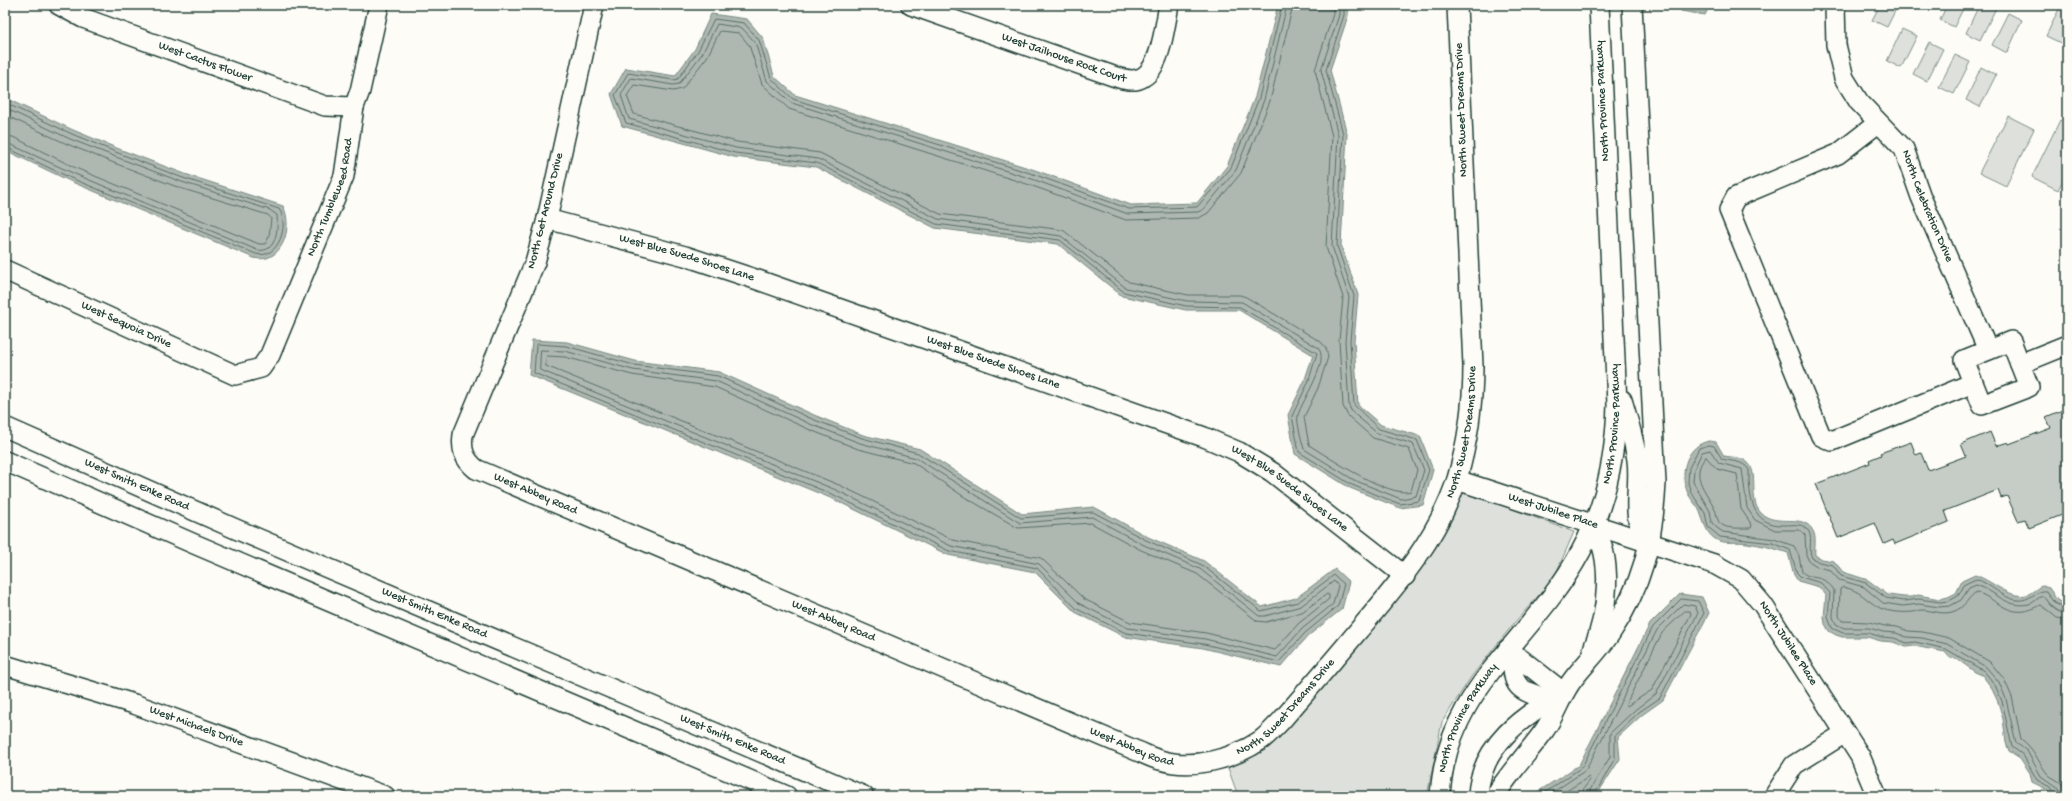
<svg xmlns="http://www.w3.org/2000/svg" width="2072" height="801" viewBox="0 0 2072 801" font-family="'Gochi Hand',sans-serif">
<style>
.green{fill:#dde0db;stroke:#7e8e88}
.water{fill:#aeb8b1;stroke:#75877f}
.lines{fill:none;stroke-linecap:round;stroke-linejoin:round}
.shore{stroke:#586e66;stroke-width:1}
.building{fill:#c6cdc7;stroke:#1f3d34}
.minor-casing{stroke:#1f3d34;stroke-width:22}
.minor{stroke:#fdfcf7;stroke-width:19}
.labels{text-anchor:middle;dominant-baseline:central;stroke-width:3;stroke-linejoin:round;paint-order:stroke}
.street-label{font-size:12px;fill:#1f3d34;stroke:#fdfcf7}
</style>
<rect width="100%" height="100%" fill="#fdfcf7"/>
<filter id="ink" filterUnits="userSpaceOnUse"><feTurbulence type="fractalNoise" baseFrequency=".025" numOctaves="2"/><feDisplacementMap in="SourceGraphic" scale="8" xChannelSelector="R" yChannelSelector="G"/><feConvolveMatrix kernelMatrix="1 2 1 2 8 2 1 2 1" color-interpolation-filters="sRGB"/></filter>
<g filter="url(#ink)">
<path class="green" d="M1880,5H1898L1887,27L1872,20Z
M1947,5H1965L1954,27L1940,20Z
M1979,5H1991L1996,8L1980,40L1966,33Z
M2061,5H2067V46L2046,36Z
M2008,13L2022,20L2007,53L1992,45Z
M1902,29L1917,36L1901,68L1887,61Z
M1929,42L1943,49L1927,81L1913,74Z
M1955,55L1970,62L1954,94L1939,87Z
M1981,67L1996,75L1980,107L1966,100Z
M2008,116L2034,129L2006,186L1979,173Z
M2060,120L2067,124V172L2058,190L2032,177Z
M1461,490L1574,532L1554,578L1515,622L1471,677L1442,722L1427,796H1238L1228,768L1282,735L1356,648L1434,550Z"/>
<path class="water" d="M1278,5H1348V16L1330,70L1347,134L1341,245L1358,295L1354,341L1358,405L1381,425L1420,436L1433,470L1423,505L1400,508L1350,488L1295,454L1288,415L1304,382L1313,355L1239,310H1186L1122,296L1058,244L935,228L816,167L734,157L622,126L611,94L626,68L675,76L695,49L711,14L747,19L763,38L774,76L795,95L1035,170L1131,205L1197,203L1227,166L1255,97Z
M1677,5H1710L1705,15L1681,11Z
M5,98L73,130L119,149L185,174L283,206C294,227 282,265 254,258L72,182L5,150Z
M532,340L567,342L635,361L719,372L814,415L863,435L920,449L1022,514L1094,507L1148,537L1204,561L1262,607L1296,598L1335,569L1349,582L1342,609L1308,636L1281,667L1203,648L1125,637L1075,612L1035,572L948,555L833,499L529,375Z
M1710,441L1716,442L1724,456C1729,457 1736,457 1742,459C1763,467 1746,498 1761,513C1776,528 1804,512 1813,531C1817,538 1814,547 1815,555L1821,559L1834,561L1843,572L1868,580L1888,595L1904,597H1912L1918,595L1940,599L1948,597L1956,593L1962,581L1975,575C1991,580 2010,599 2026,595C2031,594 2036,588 2042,586L2049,588L2057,600L2067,606V796H2053L2048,790L2032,782L2030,773L2020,758L2009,751L2006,743L2003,719L1998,702L1991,687L1982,675L1975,672L1957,659L1950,658L1945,652L1914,646L1906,647L1893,642L1881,641L1867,637H1842L1836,635L1829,631L1825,624L1824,617L1826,595L1819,587L1798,581L1794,575L1788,553C1774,548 1761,545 1747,543C1738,541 1728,544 1719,541C1707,536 1705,525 1701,515C1699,506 1690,500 1687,491C1679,472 1687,444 1710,441Z
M1680,594L1702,597L1709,613L1663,700L1642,715L1618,737L1620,759L1596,796H1535L1539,791L1579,765L1650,624Z"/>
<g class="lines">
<path class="shore" d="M1282,5L1259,98L1231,168L1197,207L1129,209L1033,174L793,99L771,78L759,40L744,23L714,19L698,51L678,79L674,80L628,73L615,95L626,123L735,153L817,163L936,224L1060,240L1124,292L1186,306L1240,307L1317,353L1308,383L1292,416L1299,452L1352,485L1400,504L1419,501L1429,470L1417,440L1379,429L1354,405L1350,341L1354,296L1337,246L1343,134L1326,70L1344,15V5
M1287,5L1264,100L1236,170L1204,209L1198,212L1128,214L1032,179L792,103L767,81L755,42L742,28L717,24L702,54L679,84L673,85L631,78L621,95L629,119L736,148L818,159L938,219L1061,236L1126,288L1187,301L1242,302L1317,347C1332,359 1302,400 1298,415C1296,421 1302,442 1304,449L1354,480L1401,499L1416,496L1424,470L1413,444L1377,433L1352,412L1349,406L1345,341L1349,297L1332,246L1338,135L1321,70L1339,15V5
M1293,5L1270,101L1241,173L1208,213L1199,218L1126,220L1030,185L789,109L762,84L749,45L739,33L720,31L707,57L682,89L673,91L634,85L627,96L634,114L737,142L820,153L940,214L1063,230L1129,282L1188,295H1240L1246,297L1321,342L1326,348L1328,357L1318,388L1304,417L1309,445C1328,457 1391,499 1411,491L1417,470L1409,449L1373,438L1348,416L1343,406L1339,341L1343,297L1326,247L1332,136L1315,70L1333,14V5
M5,103L72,134L118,153L183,178L279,209C290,225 278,260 256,254L73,179L5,147
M5,108L70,139L116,157L182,182L270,210L277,215C278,228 277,254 257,250L75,174L5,142
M5,115L67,144L114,163L180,188L268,215L271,218L269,237L265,244H259L78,169L13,137L5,136
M538,344L566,346L634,365L718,376L812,419L862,438L918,453L1021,518L1093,512L1146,540L1202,565L1261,611L1298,602L1334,575L1344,584L1338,606L1305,633L1279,662L1204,644L1126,633L1077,609L1037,568L949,551L834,495L534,373L536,346Z
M541,350L565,351L633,370L716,381L810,424L860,443L916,458L1020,523L1092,517L1144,545L1200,569L1259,616H1265L1301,606L1334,581L1338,586L1333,604L1302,629L1277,657L1205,639L1128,628L1080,604L1039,564L951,546L836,490L540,370Z
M547,356L565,357L632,375L715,387L808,429L858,449L914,463L963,496L1018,528L1091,523L1141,550L1197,574L1257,621L1266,622L1302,612L1327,594L1329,595V599L1298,624L1275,650L1206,633L1130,622L1084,599L1041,558L953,540L839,485L546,366Z
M1706,457L1717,469L1737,474L1741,509L1752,525L1751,528C1744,528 1730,529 1724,526C1715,522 1718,514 1714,507C1706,491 1689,475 1706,457Z
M1685,611H1690L1691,614L1652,690L1627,706L1626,704L1662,633Z
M2067,620L2057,618L2041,605C2011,621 2003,603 1977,592C1969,595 1966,608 1952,612C1941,615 1932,610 1922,610C1919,610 1916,612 1913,612C1904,613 1888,612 1880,608C1864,599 1862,591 1843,587L1840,589L1839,616L1842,621L1869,622L1885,626L1897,627L1908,631L1923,632L1949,638L1990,662L2004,679L2012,697L2021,739C2034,748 2037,760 2046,772C2053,781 2064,779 2067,794
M1540,796L1582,767L1653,627L1681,599L1698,601L1704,613L1660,698L1639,712L1615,735V758L1594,796
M1547,796L1586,770L1657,630L1683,604L1695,606L1698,613L1656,694L1636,709L1610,733V757L1590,790L1588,796
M1558,796L1589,777L1590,780L1584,788L1582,796
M2056,796L2050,787L2037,780L2023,755L2012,747L2002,701L1995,685L1984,671L1946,649L1915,642L1907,643L1894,638L1882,637L1868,633H1843L1832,628L1828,617L1830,593L1821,583L1801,577L1797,573L1790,550L1773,543L1720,537L1708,527L1705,513L1691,492L1688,483L1689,468L1699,448L1709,445L1714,446L1722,459C1732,462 1743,460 1749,470C1749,497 1751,527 1786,525C1793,525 1800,523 1806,528C1815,536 1807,548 1812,558L1819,562L1833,565L1841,576L1866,583L1886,598L1904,601L1919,599L1940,602L1949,601L1958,596L1965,584L1976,579C1991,584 2002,598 2017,600C2030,602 2036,589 2046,591L2054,603L2067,609
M2061,796L2058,788L2041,776L2027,751L2016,743L2006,699L1999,682L1986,667L1947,644L1922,638L1907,637L1896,633L1883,632L1869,628H1844L1836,624L1833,617L1834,590C1821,572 1814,582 1802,572L1799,556L1794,546L1774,539L1723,532L1717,528L1712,523L1710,511L1693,482L1694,469L1702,452L1710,450L1719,463L1742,469L1747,508L1755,520L1775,530H1799L1802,532L1805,535L1806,555L1809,561L1818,567L1830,570L1839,580L1864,587L1883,603L1903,606L1919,604L1939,607L1950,606L1961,600L1969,588L1976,585C1996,591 2007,609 2029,604C2035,603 2037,597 2043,596C2049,604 2055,613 2067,614"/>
</g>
<path class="building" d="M2067,408V513L2029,528L2025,519L2018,521L2007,496L2001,498L1998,490L1945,511L1949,522L1895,544L1893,540L1884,544L1875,523L1838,538L1816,484L1870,463L1869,460L1881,455L1880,453L1911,442L1916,455L1921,453L1928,470L1966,456L1961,444L1990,432L1996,446L2008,442L2009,444L2051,428L2046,417Z"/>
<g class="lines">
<g class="minor-casing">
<g id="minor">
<path id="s1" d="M59,5L83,18L325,106L354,107"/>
<path id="s2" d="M594,5L547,219L535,262L463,435C461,450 464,459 476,469L1137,751C1145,754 1152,758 1160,760C1193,770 1233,759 1261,740C1268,735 1275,727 1281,721C1307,691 1333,661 1358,631C1397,585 1438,538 1457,479C1468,442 1473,405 1473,366L1457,5"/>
<path id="s3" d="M911,5L1113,76C1122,79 1134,83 1143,77C1161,67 1165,24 1169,5"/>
<path id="s4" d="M1835,5L1836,45L1844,78L1859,102L1904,149L1921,197L1988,350"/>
<path d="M1878,123L1838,154L1736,197L1729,210L1821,436L1832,441L1973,383"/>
<path id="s5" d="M547,219L685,256L758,280L1204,437L1239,452L1272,472L1405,576"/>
<path id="s6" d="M5,270L235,375L261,368L270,355L344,176L354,107L360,91L379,5"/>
<path d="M2011,341L2029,387L1982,405L1964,360Z"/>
<path d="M2020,364L2067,345"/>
<path d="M1622,400C1628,420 1634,439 1637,460C1641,489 1628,521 1650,545"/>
<path id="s7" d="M5,427L238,530L864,796"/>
<path d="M5,461L192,543L787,796"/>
<path id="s8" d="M1457,480L1714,564L1741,579L1763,605L1860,756L1877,796"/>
<path d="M1593,526C1614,558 1608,614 1593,649"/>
<path d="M1514,654C1510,690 1521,691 1552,700"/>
<path id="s9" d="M5,665L134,704L385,796"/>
<path id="s10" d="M1440,796C1446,704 1501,664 1552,596C1597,537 1615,478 1617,404L1599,5"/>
<path d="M1478,796C1480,746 1523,715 1564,693L1508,649"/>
<path d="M1495,796C1509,773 1528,753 1544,731C1556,714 1561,694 1574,678C1586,663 1599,650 1610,634C1643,585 1653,541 1656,483L1632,5"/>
<path d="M1774,796L1794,765L1845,733"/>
</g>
</g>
<use href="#minor" class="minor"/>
</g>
</g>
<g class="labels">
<g class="street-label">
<text stroke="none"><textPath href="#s3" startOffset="162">West Jailhouse Rock Court</textPath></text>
<text stroke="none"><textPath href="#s1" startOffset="157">West Cactus Flower</textPath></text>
<text transform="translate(1603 101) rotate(-93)">North Province Parkway</text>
<text transform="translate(1462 110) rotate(-92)">North Sweet Dreams Drive</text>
<text stroke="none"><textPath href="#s6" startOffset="465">North Tumbleweed Road</textPath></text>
<text stroke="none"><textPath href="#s4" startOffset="229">North Celebration Drive</textPath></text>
<text transform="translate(546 211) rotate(-76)">North Get Around Drive</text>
<text stroke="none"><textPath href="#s5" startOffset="145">West Blue Suede Shoes Lane</textPath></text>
<text stroke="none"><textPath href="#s6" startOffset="133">West Sequoia Drive</textPath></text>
<text stroke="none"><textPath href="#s5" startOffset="469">West Blue Suede Shoes Lane</textPath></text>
<text stroke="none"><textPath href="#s10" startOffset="420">North Province Parkway</textPath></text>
<text stroke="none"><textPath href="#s2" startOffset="1715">North Sweet Dreams Drive</textPath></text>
<text stroke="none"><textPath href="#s7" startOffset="144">West Smith Enke Road</textPath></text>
<text stroke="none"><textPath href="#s5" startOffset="793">West Blue Suede Shoes Lane</textPath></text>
<text stroke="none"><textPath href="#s2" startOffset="554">West Abbey Road</textPath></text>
<text stroke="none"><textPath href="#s8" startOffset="101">West Jubilee Place</textPath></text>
<text stroke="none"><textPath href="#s7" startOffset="468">West Smith Enke Road</textPath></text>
<text stroke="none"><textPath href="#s2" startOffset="878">West Abbey Road</textPath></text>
<text stroke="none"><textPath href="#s8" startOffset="381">North Jubilee Place</textPath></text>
<text stroke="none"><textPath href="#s2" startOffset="1379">North Sweet Dreams Drive</textPath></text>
<text stroke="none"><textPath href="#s10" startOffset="84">North Province Parkway</textPath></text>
<text stroke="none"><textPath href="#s9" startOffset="201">West Michaels Drive</textPath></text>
<text stroke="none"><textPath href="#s7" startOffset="792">West Smith Enke Road</textPath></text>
<text stroke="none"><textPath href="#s2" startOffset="1202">West Abbey Road</textPath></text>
</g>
</g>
<rect width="2072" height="801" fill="none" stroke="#fdfcf7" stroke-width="20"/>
<rect x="10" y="10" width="2052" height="781" fill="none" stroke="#1f3d34" stroke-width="1.5" filter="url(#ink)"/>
</svg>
